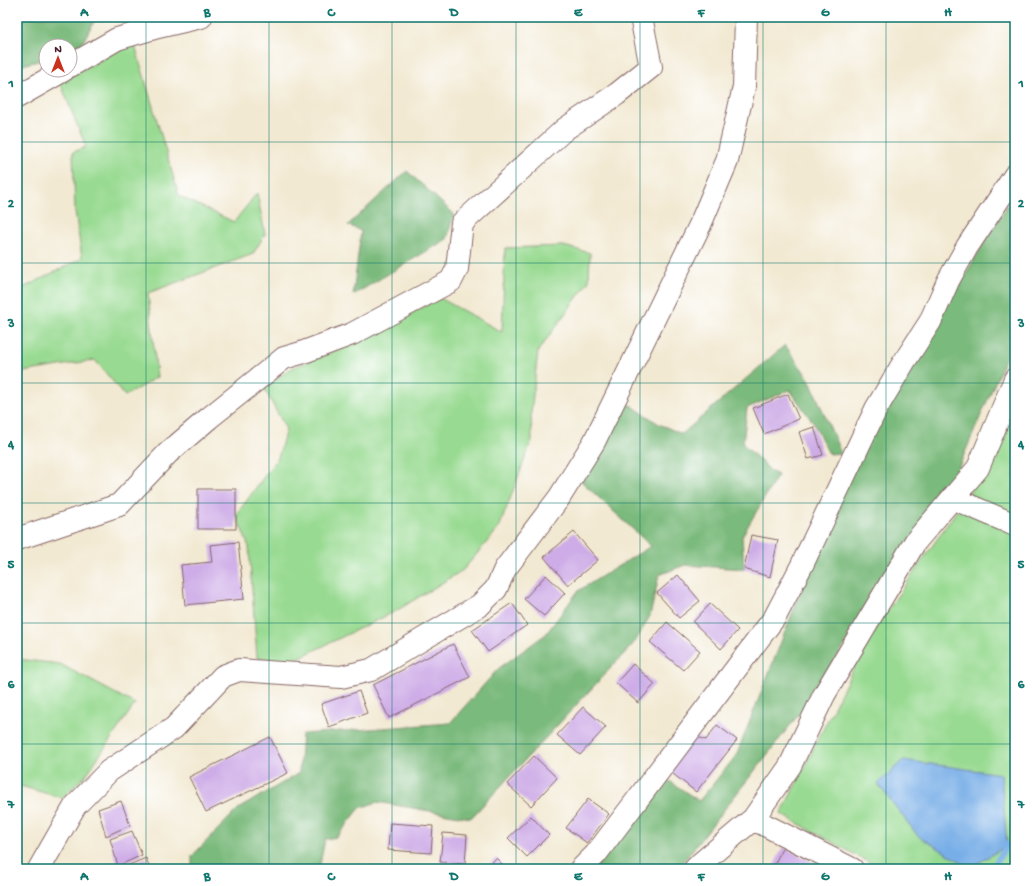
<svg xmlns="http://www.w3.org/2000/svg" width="1032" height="886" viewBox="0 0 1032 886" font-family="'Gochi Hand',sans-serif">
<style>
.green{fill:#98da91;stroke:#717c5e}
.forest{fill:#7aba7b;stroke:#626c53}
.water{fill:#78aee7;stroke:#616689}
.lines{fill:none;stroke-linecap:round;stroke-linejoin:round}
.stream{stroke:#78aee7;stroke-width:6}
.building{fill:#ceace7}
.minor-casing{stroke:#856665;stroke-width:24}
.minor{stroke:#fff;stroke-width:22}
.grid{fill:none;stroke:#0f766e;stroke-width:1;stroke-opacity:0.55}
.neatline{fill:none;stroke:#0f766e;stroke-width:1.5}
.grid-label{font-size:13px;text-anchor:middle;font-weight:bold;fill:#0f766e}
</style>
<rect width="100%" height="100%" fill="#fff"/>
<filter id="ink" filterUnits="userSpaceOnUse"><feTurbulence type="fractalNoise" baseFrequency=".025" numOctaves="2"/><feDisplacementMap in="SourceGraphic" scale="8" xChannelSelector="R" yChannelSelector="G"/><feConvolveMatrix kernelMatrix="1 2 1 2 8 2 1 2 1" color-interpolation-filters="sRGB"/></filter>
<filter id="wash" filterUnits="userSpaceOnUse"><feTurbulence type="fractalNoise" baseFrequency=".012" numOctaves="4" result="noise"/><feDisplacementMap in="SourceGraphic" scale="16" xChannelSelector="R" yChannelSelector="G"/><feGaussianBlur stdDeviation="0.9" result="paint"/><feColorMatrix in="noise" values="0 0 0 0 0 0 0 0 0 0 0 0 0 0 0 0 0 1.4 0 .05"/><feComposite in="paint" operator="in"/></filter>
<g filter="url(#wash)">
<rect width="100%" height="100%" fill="#f2e9d2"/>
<path class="green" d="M134,42L179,196L234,222L257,193L265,234L253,254L148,293L157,377L125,396L95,360L17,373V291L82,258L75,211L73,152L86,147L60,82Z
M563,246L590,253L589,281L538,351L531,413L532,440L499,528L463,570L396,611L292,661L257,658L249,547L236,515L278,458L286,429L264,388L290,369L359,341L440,298L502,332L505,248Z
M1015,390V869H881L781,814L869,637L976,483Z
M17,659L60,664L135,704L86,775L62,798L17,785Z"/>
<path class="forest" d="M17,17H96V18L79,49L70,52V46H46V59L19,66L17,65Z
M407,171L454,214L447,239L353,295L361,231L348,225Z
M1015,193V336L954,478L803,709L687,857L676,869H588L668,780L699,801L736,756L837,500L888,405L990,233Z
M785,345L809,379L841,453L829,454L814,424L790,390L747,408L743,444L772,472L778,475L742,536L744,569L685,565L659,575L650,616L635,642L471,818L377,802L360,808L337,837L325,839L319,869H192V856L238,809L299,773L302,734L450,723L498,669L546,634L578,591L651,546L582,482L621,401L632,406L659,424L682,434Z"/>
<path class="water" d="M903,760L1001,774L1007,845L971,868L918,836L878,784Z"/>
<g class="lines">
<path class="stream" d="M992,869L1007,845"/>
</g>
<g id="blocks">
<path class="building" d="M788,394L799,419L764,434L753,408Z
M814,427L823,455L808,459L799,432Z
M198,489H236V529H198Z
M574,532L598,560L568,585L544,557Z
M751,535L778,540L770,577L744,569Z
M238,542L244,599L185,605L181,565L212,562L210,545Z
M546,575L565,593L544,616L524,599Z
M678,575L700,601L679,618L657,593Z
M512,603L527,625L488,652L472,630Z
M710,604L738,630L721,649L693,622Z
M667,622L700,651L683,670L650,642Z
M453,644L470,677L389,718L373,685Z
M633,664L655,684L638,703L616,683Z
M359,691L367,713L329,727L321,704Z
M583,707L606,727L580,755L557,735Z
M717,725L737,740L696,792L668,770L694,736L706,740Z
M270,737L288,773L206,812L189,777Z
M534,756L557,778L531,806L507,784Z
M588,799L609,814L587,843L566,828Z
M121,801L130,825L106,836L98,809Z
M531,816L549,835L527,857L508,838Z
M390,823L433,826L431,853L388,850Z
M132,831L142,855L118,866L110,839Z
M443,833L467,835L465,864L440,862Z
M783,847L827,869H772Z
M146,858L150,869H124V867Z
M496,858L507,869H486Z"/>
</g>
</g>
<g filter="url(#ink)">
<use href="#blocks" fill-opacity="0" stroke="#856665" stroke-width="1"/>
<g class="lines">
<g class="minor-casing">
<path id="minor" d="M70,66L117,39L158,27L201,17
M17,97L64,70
M952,498L1015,525
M17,539L119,505L168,453L209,418L284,358L301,353L352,334L451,281L457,269L462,223L565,129L617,94L651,67L641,17
M753,819L852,869
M39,869L75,806L109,771L174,728L223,676L239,670L341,677L371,670L480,605L496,589L505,569L559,498L594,442L700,225L727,161L744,87L746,17
M581,869L596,854L634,804L775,617L802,565L876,409L904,362L930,322L948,281L967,247L1015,175
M695,869L700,864L753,819L790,766L824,695L915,542L978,468L1015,379"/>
</g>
<use href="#minor" class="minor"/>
</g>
</g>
<path class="grid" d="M146,17V869M269,17V869M392,17V869M516,17V869M640,17V869M763,17V869M886,17V869M17,142H1015M17,263H1015M17,383H1015M17,503H1015M17,623H1015M17,744H1015"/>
<rect width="1032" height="886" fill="none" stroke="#fff" stroke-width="44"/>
<g transform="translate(58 58)"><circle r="19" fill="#ffffff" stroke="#b7a5aa"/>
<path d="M0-3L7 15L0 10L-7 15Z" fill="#c8321e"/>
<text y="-6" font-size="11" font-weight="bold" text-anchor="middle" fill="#4a1f2b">N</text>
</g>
<rect x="22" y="22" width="988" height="842" class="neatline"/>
<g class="grid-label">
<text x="84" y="16">A</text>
<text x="207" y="16">B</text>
<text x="331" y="16">C</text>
<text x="454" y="16">D</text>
<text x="578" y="16">E</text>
<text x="701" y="16">F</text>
<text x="825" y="16">G</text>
<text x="948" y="16">H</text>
<text x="11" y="87">1</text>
<text x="1021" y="87">1</text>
<text x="11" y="207">2</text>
<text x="1021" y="207">2</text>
<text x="11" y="327">3</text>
<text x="1021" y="327">3</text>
<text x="11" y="448">4</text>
<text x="1021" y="448">4</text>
<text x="11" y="568">5</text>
<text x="1021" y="568">5</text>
<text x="11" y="688">6</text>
<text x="1021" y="688">6</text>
<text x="11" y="808">7</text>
<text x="1021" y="808">7</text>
<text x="84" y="880">A</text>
<text x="207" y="880">B</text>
<text x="331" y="880">C</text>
<text x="454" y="880">D</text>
<text x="578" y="880">E</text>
<text x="701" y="880">F</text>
<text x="825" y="880">G</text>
<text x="948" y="880">H</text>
</g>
</svg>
